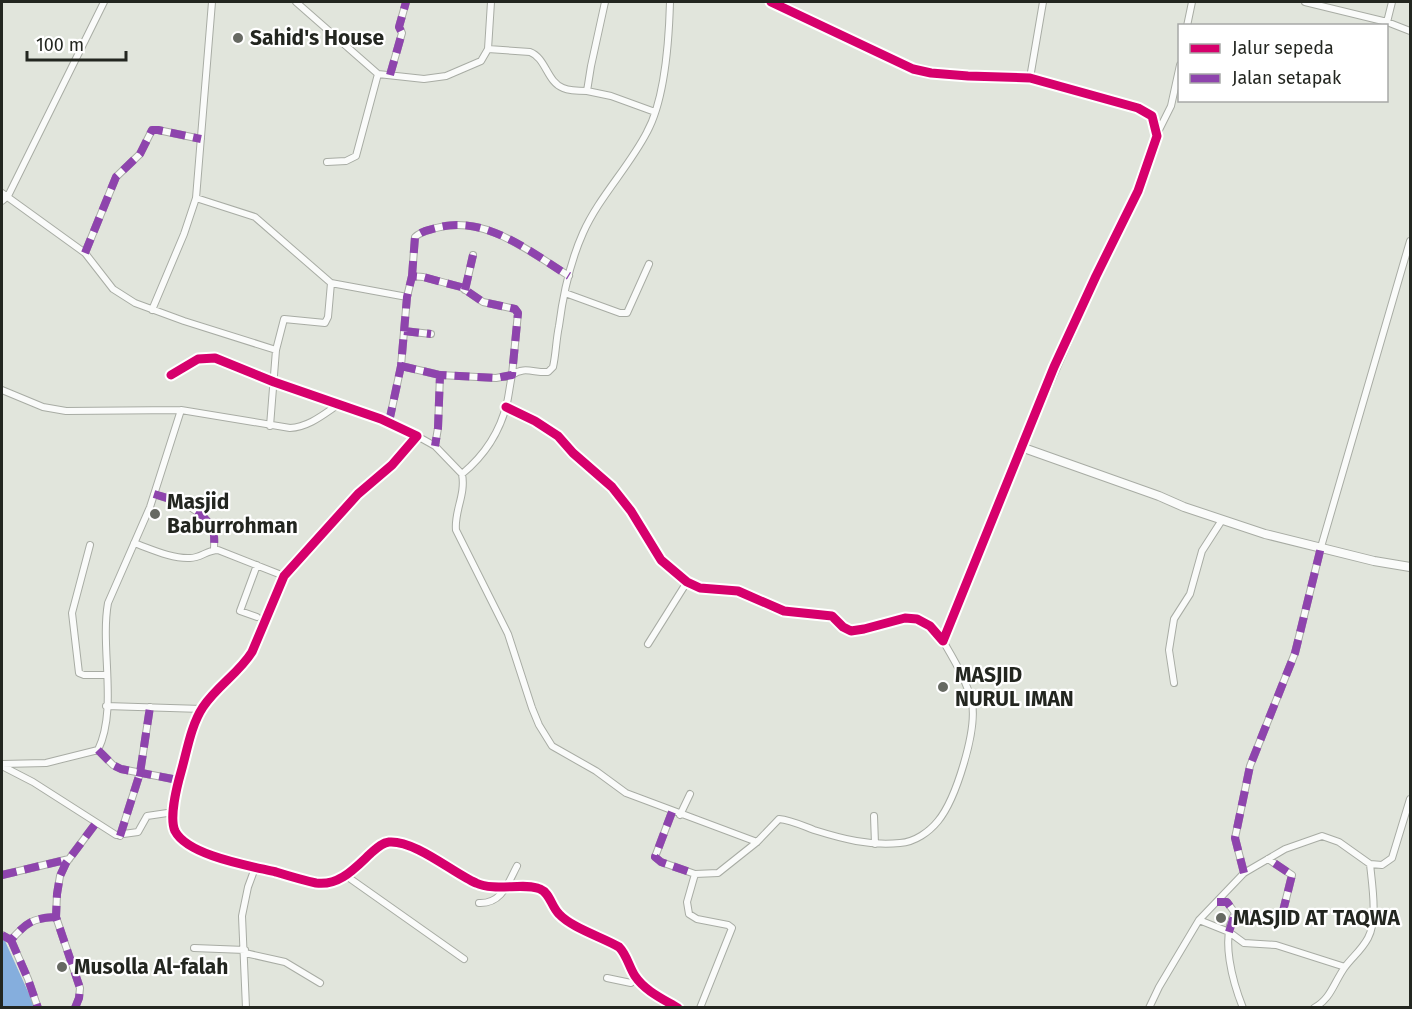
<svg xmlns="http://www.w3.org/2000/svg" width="1412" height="1009" viewBox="0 0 1412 1009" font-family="'Fira Sans',sans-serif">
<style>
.water{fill:#85aedd}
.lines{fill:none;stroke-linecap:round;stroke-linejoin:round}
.street-casing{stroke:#a8aca4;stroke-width:8}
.secondary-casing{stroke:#a8aca4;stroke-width:10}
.street{stroke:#fafbfa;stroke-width:6}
.secondary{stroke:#fafbfa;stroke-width:8}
.quiet{stroke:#8e44ad;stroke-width:8;stroke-dasharray:15 8;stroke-linecap:butt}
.cycleway-casing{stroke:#fff;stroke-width:13}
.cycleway{stroke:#d6006c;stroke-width:9}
.poi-dot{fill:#666962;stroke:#fff;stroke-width:2}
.labels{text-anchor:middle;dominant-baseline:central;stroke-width:4.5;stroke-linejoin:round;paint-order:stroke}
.poi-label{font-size:21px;font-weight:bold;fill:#232620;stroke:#fff;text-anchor:start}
</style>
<rect width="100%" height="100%" fill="#e1e5dc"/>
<path class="water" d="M2,937L5,941L35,1007H2Z"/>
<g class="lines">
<g class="street-casing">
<path id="street" d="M296,2L378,74L424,79L446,76L481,61L488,49L491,2
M605,2L591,66L587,91L611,96L655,112
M1305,2L1387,22
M1392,2L1387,22L1410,31
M1187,26L1192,2
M488,49L530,52C546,58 547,82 563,88C570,91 579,91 587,91
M390,75L402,33L399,27L406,2
M1030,78L1043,2
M1157,134L1171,106L1180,65
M327,162L346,161L356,156L378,74
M2,193L85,253L113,289L135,303L184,321L276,350L270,426
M196,198L255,217L331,283
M2,201L8,196L104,2
M85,253L116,177L140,154L152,130H158L201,139
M412,276L415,237C421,231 429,230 436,228C485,214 530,252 569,276
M465,290L473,255
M565,293L620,313H627L649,264
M152,310L184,234L196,198L212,2
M404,331L431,334
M276,350L284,319L325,323L328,317L331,283L407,297
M401,366L440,375
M171,375L198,359L215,358L274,382L381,419L417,436L392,465L358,494L284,576L252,652C239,673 217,686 203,707C191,725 187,751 181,772C177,786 169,818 175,831C188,856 251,866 276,872C289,876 302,880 316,883C339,886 354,869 370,854C376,849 381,843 389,842C415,840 453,873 476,883C495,892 524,882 540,889C550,893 551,906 559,914C572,928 602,937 619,947C627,955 629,967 635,976C645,991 663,999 678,1008
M2,390L43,407L66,411L181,410
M506,407L535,421L558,436L573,453L612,487L631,511L661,560L687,582L700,588L738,591L784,611L832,616L843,627L851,631L864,629L905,618L917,619L930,626L943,641L1021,447
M389,422L401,366L407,297L412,276L423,277L461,287L483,302L515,309L518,313L512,375L496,378L440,375L438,428L435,446
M417,436L435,446L462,474C485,455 500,432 507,403C509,394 510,384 512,375C524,366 534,373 548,372L553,367C556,354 556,340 559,326C563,295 570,262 583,233C599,197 629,167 647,132C665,99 669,39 670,2
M462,474C466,495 454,511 456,530L508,634L532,708L539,725L552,746L596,771L626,793L757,842
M154,494C176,501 203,507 213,531C215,536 214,544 214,550
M134,543C151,549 172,559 190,558C201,558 207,550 218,550L284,576
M90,545L72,613L79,673L84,675H107
M257,617L240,611L257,565
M648,644L687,582
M1174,683L1169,650L1174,619L1190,594L1202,551L1222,520
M106,706L202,709
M98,750L113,765L121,769L178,780
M2,764L46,763L98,750C118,709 100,648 108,603L150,507L181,410L290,428C309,427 324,414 339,404
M2,766L33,782L116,835L138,832L147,816L174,812
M672,812L655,857L661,862L695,874L718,873L757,842L779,819C791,820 803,826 814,830C843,839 869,846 900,843C915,842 929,832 938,821C956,799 977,731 972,703C967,681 954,660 943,641
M680,815L690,794
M874,816L875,844
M120,836L140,773L150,707
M1244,873L1235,838L1250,766L1295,653L1321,547L1410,241
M695,874L687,902L689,914L697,919L728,925L732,928L700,1008
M2,875L69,859
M345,875L464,959
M1217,902H1227L1235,913
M479,903C502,904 508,883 517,866
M1199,920L1229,932L1244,943L1276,945L1345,967
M2,935L11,940C26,923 32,918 56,917
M11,940L28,979L38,1008
M194,948L245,950
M245,953L285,962L320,983
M607,978L631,983L636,978
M75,1008L79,998L80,988L56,917L57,894L60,876L66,863L96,823
M246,1008L242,916L248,887L255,868
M1149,1008L1159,987L1199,920L1244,873L1285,849L1322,836L1339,842L1370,864L1382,865L1392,858L1410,799
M1243,1008C1233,983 1220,938 1235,913C1249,914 1270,923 1282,915L1292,875L1268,859
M1314,1008C1331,999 1334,982 1345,967C1352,957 1361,951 1368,938C1378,920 1372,884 1370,864"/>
</g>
<g class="secondary-casing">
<path id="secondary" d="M771,2L913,69L931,73L968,76L1030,78L1138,108L1152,116L1157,136L1138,191L1096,276L1021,447L1159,496L1184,507L1265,534L1374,561L1410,567"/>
</g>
<use href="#street" class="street"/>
<use href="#secondary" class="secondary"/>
<path class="quiet" d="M390,75L402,33L399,27L406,2
M85,253L116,177L140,154L152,130H158L201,139
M412,276L415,237C421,231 429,230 436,228C485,214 530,252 569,276
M465,290L473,255
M404,331L431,334
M401,366L440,375
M389,422L401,366L407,297L412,276L423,277L461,287L483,302L515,309L518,313L512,375L496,378L440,375L438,428L435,446
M154,494C176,501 203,507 213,531C215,536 214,544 214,550
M98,750L113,765L121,769L178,780
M672,812L655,857L661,862L695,874
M120,836L140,773L150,707
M1244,873L1235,838L1250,766L1295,653L1321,547
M2,875L69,859
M1217,902H1227L1235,913
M1229,932L1235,913C1249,914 1270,923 1282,915L1292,875L1268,859
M2,935L11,940C26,923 32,918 56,917
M11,940L28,979L38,1008
M75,1008L79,998L80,988L56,917L57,894L60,876L66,863L96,823"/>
<g class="cycleway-casing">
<path id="cycleway" d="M171,375L198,359L215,358L274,382L381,419L417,436L392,465L358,494L284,576L252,652C239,673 217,686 203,707C191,725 187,751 181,772C177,786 169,818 175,831C188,856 251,866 276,872C289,876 302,880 316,883C339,886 354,869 370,854C376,849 381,843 389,842C415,840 453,873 476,883C495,892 524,882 540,889C550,893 551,906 559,914C572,928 602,937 619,947C627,955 629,967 635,976C645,991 663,999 678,1008
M506,407L535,421L558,436L573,453L612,487L631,511L661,560L687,582L700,588L738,591L784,611L832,616L843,627L851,631L864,629L905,618L917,619L930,626L943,641L1054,367L1096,276L1138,191L1157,136L1152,116L1138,108L1030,78L968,76L931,73L913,69L771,2"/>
</g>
<use href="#cycleway" class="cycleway"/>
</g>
<g class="poi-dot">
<circle cx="238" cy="38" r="6"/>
<circle cx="155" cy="514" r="6"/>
<circle cx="943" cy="687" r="6"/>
<circle cx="1221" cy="918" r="6"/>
<circle cx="62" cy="967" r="6"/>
</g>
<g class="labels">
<g class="poi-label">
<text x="250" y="38">Sahid's House</text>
<text x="167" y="502">Masjid<tspan x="167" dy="24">Baburrohman</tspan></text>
<text x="955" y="675">MASJID<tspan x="955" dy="24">NURUL IMAN</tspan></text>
<text x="1233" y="918">MASJID AT TAQWA</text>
<text x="74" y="967">Musolla Al-falah</text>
</g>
</g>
<rect width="1412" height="1009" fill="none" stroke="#232620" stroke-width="6"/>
<rect x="1178" y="24" width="210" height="78" fill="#ffffff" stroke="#a7a8a6" stroke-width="1.5"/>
<rect x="1190" y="44" width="30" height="9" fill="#d6006c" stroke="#a7a8a6" stroke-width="1.5"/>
<text x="1232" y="54" font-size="18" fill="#232620">Jalur sepeda</text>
<rect x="1190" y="74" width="30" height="9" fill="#8e44ad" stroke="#a7a8a6" stroke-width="1.5"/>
<text x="1232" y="84" font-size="18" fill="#232620">Jalan setapak</text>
<path d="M27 51v9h99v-9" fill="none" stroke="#232620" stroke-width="3"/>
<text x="36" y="51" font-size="18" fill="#232620" stroke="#ffffff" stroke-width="4.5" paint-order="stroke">100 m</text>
</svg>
